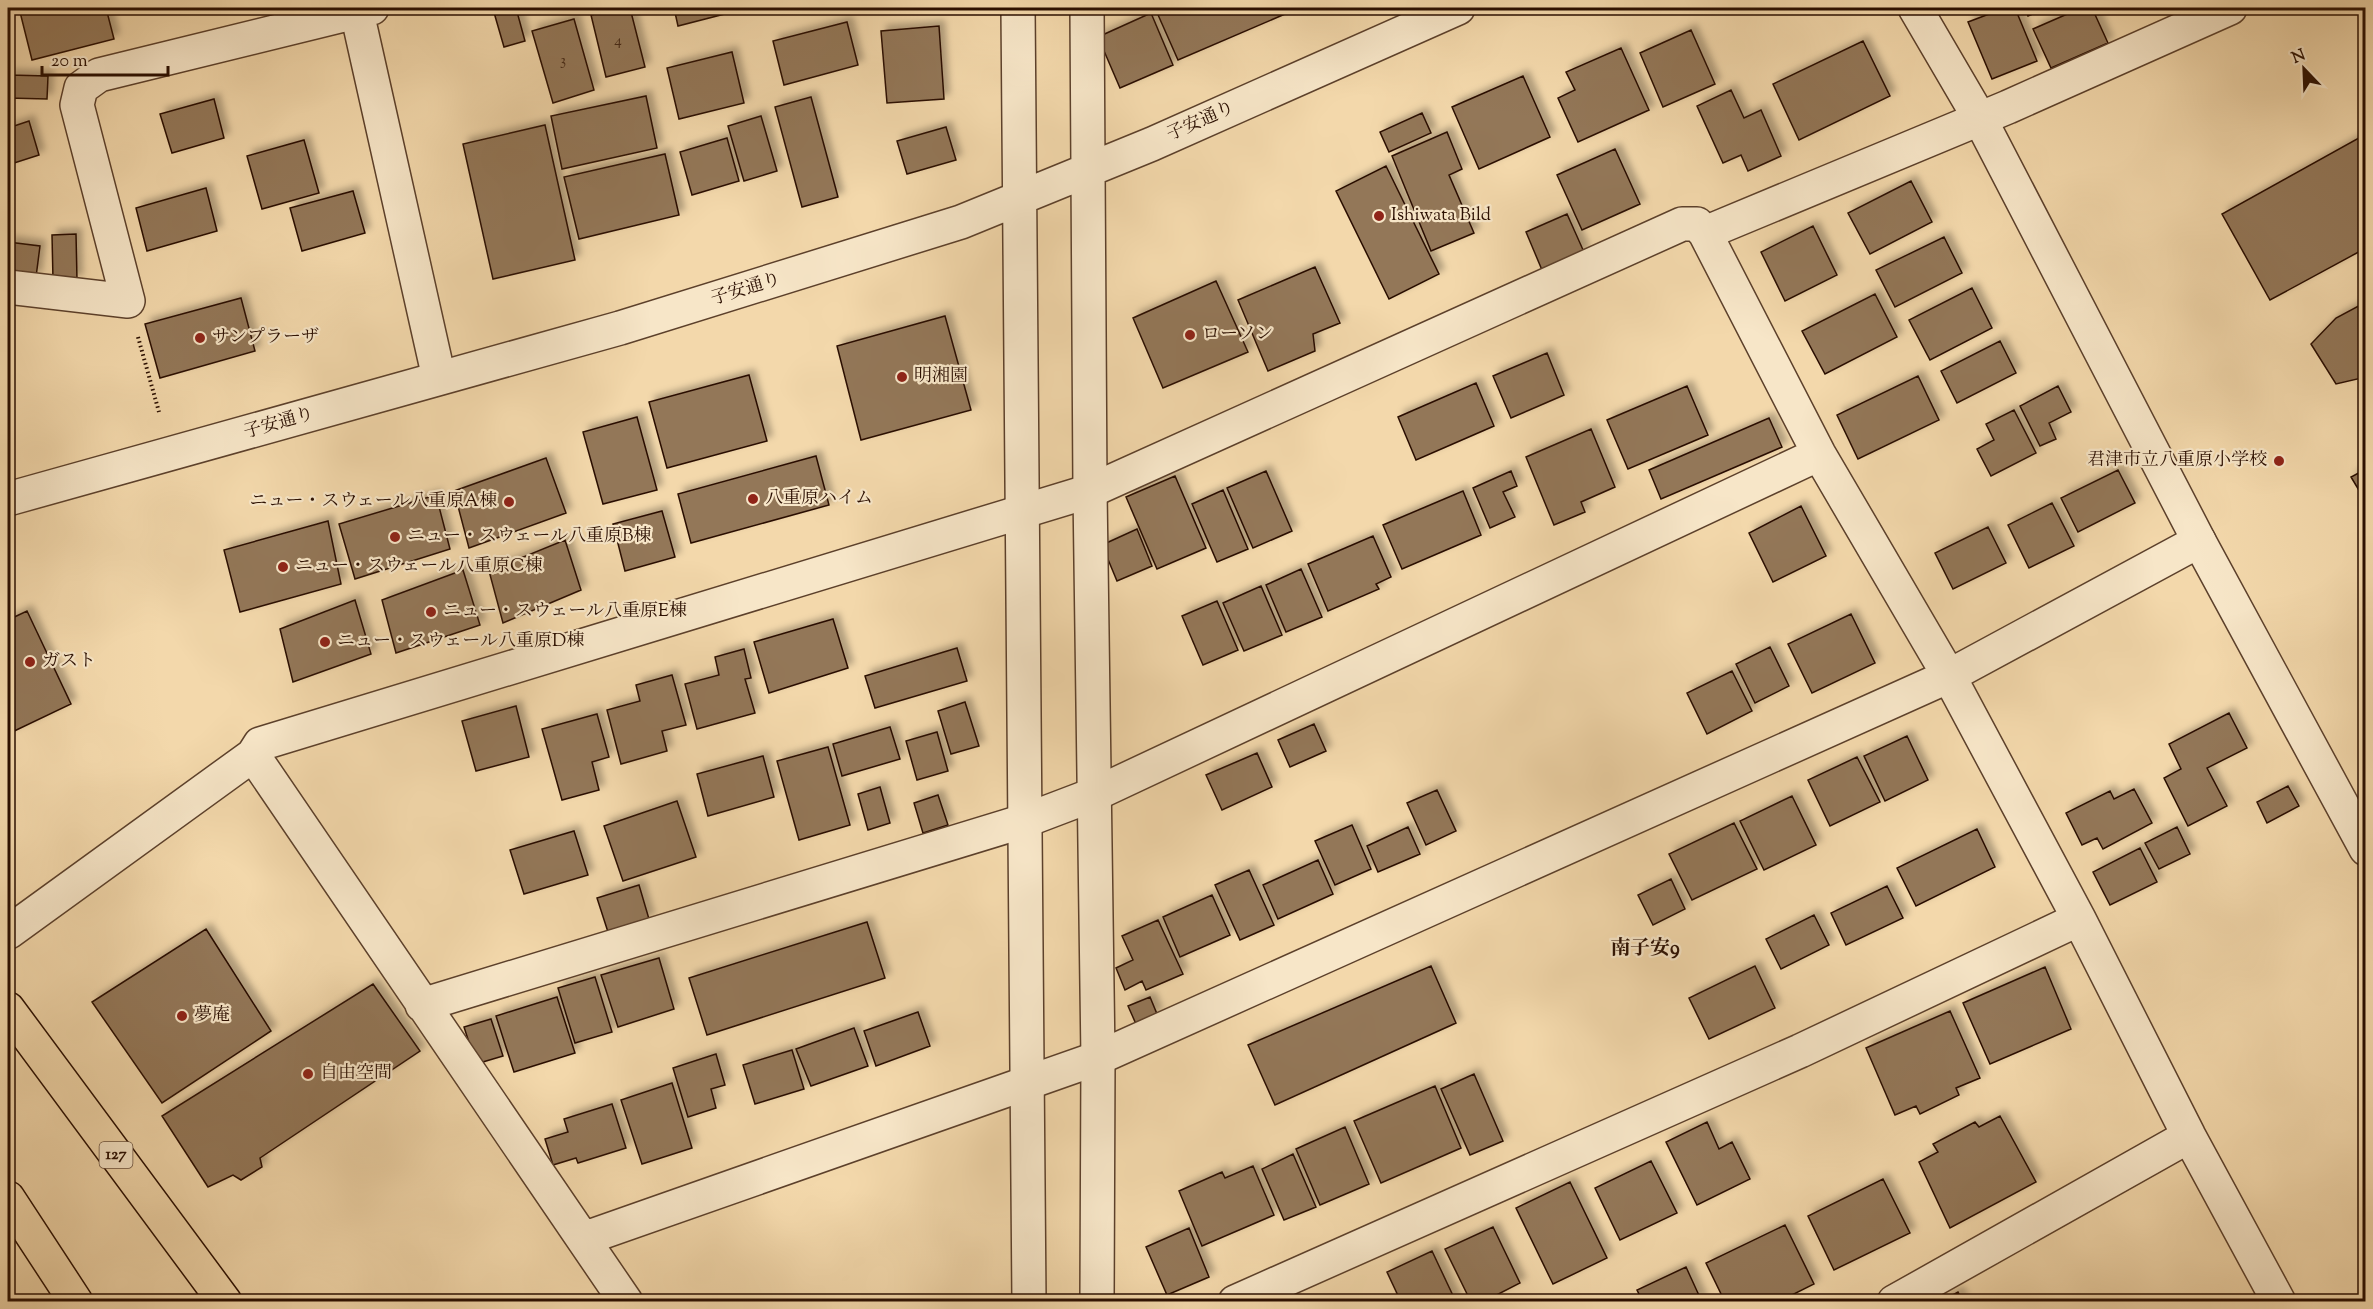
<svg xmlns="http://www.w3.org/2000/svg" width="2373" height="1309" viewBox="0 0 2373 1309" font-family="'Sorts Mill Goudy','Noto Serif JP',serif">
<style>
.building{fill:#937759;stroke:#2a0e00;stroke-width:1.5;filter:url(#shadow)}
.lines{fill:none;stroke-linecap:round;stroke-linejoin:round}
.minor-casing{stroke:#5c402b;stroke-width:36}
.tertiary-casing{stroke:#5c402b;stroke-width:36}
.trunk-casing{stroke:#2a0e00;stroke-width:36}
.path{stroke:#2a0e00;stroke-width:4;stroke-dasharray:1.5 3;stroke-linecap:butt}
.minor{stroke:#f7e6c8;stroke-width:33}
.tertiary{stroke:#f7e6c8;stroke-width:33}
.trunk{stroke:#f3d8ab;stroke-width:33}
.poi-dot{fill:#8f2418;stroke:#f7e6c8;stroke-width:2}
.labels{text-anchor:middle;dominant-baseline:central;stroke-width:4.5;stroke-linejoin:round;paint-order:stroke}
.number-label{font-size:15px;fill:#442816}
.shield{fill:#f7e6c8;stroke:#684f3c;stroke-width:1.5}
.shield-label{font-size:16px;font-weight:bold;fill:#2a0e00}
.street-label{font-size:18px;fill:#2a0e00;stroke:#f7e6c8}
.poi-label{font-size:18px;fill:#2a0e00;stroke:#f7e6c8;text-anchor:start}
.neighbourhood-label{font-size:20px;font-weight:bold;fill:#2a0e00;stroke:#f7e6c8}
</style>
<defs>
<filter id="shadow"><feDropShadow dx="5.5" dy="-5.5" stdDeviation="3" flood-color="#0004"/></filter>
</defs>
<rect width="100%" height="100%" fill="#f3d8ab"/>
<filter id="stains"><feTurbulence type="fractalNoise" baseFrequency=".00333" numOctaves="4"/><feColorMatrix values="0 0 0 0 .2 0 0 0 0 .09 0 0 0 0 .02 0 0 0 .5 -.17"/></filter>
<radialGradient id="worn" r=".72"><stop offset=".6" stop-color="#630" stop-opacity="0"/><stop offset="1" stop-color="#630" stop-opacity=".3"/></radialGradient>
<path class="building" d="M19,8H106L114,39L32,60Z
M498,8H516L525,41L504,47L493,9Z
M622,8H630L645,67L606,77L591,15Z
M674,8H748L678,26Z
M1155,8H1299L1178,60Z
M2005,8H2015L2037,61L1992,79L1968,22Z
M2025,8H2047L2028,16Z
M2081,8H2092L2108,43L2051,68L2033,29Z
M1151,13L1173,65L1120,88L1098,37Z
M574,19L594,90L553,103L532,31Z
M847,22L858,65L784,85L773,41Z
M939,26L944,99L887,103L881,31Z
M1691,30L1715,84L1663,107L1640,53Z
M1863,41L1890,96L1799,140L1773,84Z
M1621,48L1649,110L1578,142L1558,98L1575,90L1566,72Z
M732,52L744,103L679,119L667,68Z
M8,75L48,76L47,99L8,98Z
M1523,76L1550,137L1479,169L1452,107Z
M1731,90L1744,118L1761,110L1781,156L1748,171L1741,155L1723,163L1697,106Z
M646,96L657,148L562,169L551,116Z
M811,97L838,197L802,207L775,107Z
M214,99L224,138L172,153L160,114Z
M1422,113L1431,133L1389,152L1380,132Z
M761,116L777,171L744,181L728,126Z
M29,121L39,155L8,165V128Z
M545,125L575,260L493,279L463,144Z
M946,127L956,160L907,174L897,141Z
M1447,132L1462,169L1449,175L1474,233L1431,251L1392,156Z
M2366,134V248L2270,300L2222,214Z
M727,138L739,181L692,195L680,152Z
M304,140L319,193L262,209L247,156Z
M1615,149L1640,204L1582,230L1557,175Z
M665,154L679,215L579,239L564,177Z
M1386,166L1439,274L1389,299L1336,191Z
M1911,181L1932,222L1870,254L1848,213Z
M206,188L217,231L147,251L136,208Z
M353,191L365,233L302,251L290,208Z
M1567,214L1584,252L1542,270L1526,232Z
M1813,226L1837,275L1785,301L1761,252Z
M76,234L77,280H53L52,235Z
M1944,237L1962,273L1895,307L1876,270Z
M8,242L40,246L36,277L8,273Z
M1315,267L1340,323L1313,334L1315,351L1268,371L1238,300Z
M1216,281L1248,352L1163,388L1133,318Z
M1972,288L1992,328L1930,360L1909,320Z
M1875,294L1897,337L1825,374L1802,331Z
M241,298L255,351L160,378L145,324Z
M2366,302V377L2336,384L2311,344L2336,318Z
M945,316L971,410L861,440L837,346Z
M2000,341L2016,373L1957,403L1941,371Z
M1547,353L1564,395L1511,418L1493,376Z
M749,375L767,441L667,468L649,402Z
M1918,376L1939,420L1858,459L1837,415Z
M1476,383L1494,426L1416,460L1398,417Z
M1687,386L1708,435L1628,469L1607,420Z
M2058,386L2071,412L2049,423L2056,439L2040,446L2020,406Z
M2014,410L2036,453L1991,476L1977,449L1994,440L1986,424Z
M637,417L657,490L603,504L583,432Z
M1769,418L1782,447L1661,499L1649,470Z
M1591,429L1615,487L1581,502L1585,512L1554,525L1526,457Z
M816,456L829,505L691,543L678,494Z
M546,458L566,513L469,548L454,491Z
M2366,469V502L2351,477Z
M2118,470L2135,503L2078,532L2061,498Z
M1266,471L1292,531L1253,548L1227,488Z
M1511,471L1517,486L1503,492L1515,517L1490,528L1473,488Z
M1175,476L1206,548L1157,569L1126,497Z
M1223,490L1248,549L1217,562L1192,504Z
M1463,491L1481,535L1402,569L1383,525Z
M436,495L450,549L355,579L339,524Z
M2052,503L2074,546L2029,568L2008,525Z
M1801,506L1826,556L1773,582L1749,533Z
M662,511L675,557L625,571L613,524Z
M328,521L341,584L240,612L224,550Z
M1988,527L2006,563L1953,589L1935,553Z
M1137,529L1152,566L1117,581L1102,545Z
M1373,536L1391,577L1376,584L1379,589L1328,611L1308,564Z
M565,540L581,590L503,623L489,571Z
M1301,569L1322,617L1286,632L1266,585Z
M463,570L480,625L396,653L382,600Z
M1261,586L1282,635L1244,651L1223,603Z
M355,600L371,654L293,682L280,629Z
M1217,601L1238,650L1203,665L1182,616Z
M27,611L71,704L8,734V620Z
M1851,614L1875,663L1812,693L1788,644Z
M833,619L848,668L769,693L754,642Z
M1770,647L1789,686L1755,703L1736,664Z
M957,648L967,681L875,708L865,676Z
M744,649L751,678L745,679L755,713L697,729L685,684L719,675L715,657Z
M1732,671L1752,711L1707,734L1687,693Z
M672,675L686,725L662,731L667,751L621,764L607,710L640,701L636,685Z
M965,702L979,746L951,754L938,711Z
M516,706L529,757L476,771L462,721Z
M2229,713L2247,748L2207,768L2227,806L2188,826L2164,778L2181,769L2169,744Z
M597,714L609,757L592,762L599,790L562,800L542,729Z
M1314,724L1326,751L1290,767L1278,740Z
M890,727L900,759L842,776L833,744Z
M937,732L948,771L917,780L906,741Z
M1907,736L1928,780L1885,801L1864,756Z
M828,747L850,825L799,840L777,761Z
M1257,753L1272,787L1222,810L1206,775Z
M763,756L774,797L708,816L697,774Z
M1857,757L1880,802L1830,826L1808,780Z
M2288,786L2299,806L2267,823L2257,802Z
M880,787L890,823L868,830L858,794Z
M2134,789L2152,823L2103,849L2097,838L2082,845L2066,813L2110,791L2114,799Z
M1437,790L1456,831L1426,845L1407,803Z
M938,795L948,825L923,833L914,803Z
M1792,796L1816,845L1764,870L1740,821Z
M677,801L696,857L623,881L604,826Z
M1734,823L1757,869L1692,900L1669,854Z
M1352,825L1371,869L1335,885L1315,841Z
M1408,827L1420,854L1378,872L1367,846Z
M2177,827L2190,854L2159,869L2145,843Z
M1977,829L1995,867L1916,906L1897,868Z
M574,831L588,875L524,894L510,850Z
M2140,848L2157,882L2110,905L2093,872Z
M1318,860L1333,894L1278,919L1263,885Z
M1249,870L1274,925L1240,940L1215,885Z
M1671,879L1685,909L1653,925L1638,895Z
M639,885L649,919L608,932L597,898Z
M1887,886L1903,918L1846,945L1831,913Z
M1212,895L1230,935L1180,957L1163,917Z
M1814,915L1829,945L1781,969L1766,939Z
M1158,920L1183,974L1146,990L1142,981L1125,990L1116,968L1133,960L1122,936Z
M867,922L885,978L707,1035L689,978Z
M206,929L271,1031L162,1103L92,1002Z
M659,958L674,1009L618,1027L601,975Z
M1431,966L1456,1023L1275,1105L1248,1045Z
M1755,966L1775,1008L1709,1039L1689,998Z
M2045,967L2071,1029L1990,1064L1963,1003Z
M595,977L612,1032L575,1043L558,988Z
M373,984L420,1051L260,1158L262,1167L241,1180L233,1175L208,1187L162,1116Z
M557,997L575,1053L514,1072L496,1016Z
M1150,997L1157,1014L1136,1024L1128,1006Z
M1950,1011L1980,1078L1956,1088L1959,1095L1920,1114L1916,1106L1895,1115L1866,1048Z
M918,1012L930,1046L876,1066L864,1031Z
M491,1019L503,1056L476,1064L464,1027Z
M854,1028L868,1066L811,1086L796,1049Z
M792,1050L804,1089L755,1104L743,1065Z
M716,1054L725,1085L711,1089L716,1108L688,1117L673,1068Z
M1474,1074L1503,1141L1470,1155L1441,1089Z
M672,1083L692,1148L642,1164L621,1100Z
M1435,1086L1461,1148L1381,1183L1354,1121Z
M612,1104L626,1148L578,1163L576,1158L553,1165L545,1139L568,1132L564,1119Z
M2000,1116L2036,1182L1950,1228L1919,1162L1938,1152L1933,1144L1975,1122L1979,1127Z
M1707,1122L1719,1149L1732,1142L1750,1179L1697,1205L1666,1142Z
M1345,1127L1369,1184L1320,1205L1296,1149Z
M1293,1154L1316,1207L1284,1220L1262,1169Z
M1651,1161L1677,1213L1620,1240L1595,1188Z
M1253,1166L1274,1215L1202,1246L1179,1191L1222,1172L1225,1178Z
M1883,1179L1910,1233L1834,1270L1808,1216Z
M1570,1182L1607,1258L1553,1284L1516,1208Z
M1785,1225L1814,1284L1778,1302H1725L1706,1263Z
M1493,1227L1520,1283L1483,1302H1471L1445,1249Z
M1189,1228L1209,1277L1167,1295L1146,1247Z
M1432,1251L1456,1302H1401L1387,1272Z
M1686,1267L1702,1302H1643L1637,1290Z
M1958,1292L1963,1302H1940Z"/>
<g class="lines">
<g class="minor-casing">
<path id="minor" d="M356,8L439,378
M1705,233L2008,107L2230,8
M8,287L128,301L77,105L81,88L99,75L372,8
M253,755L626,1302
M9,932L253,755L260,744L1090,491L1682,224H1697L1705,233L1819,454L1949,676L2079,919L2189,1136L2279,1302
M422,1005L1024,821L1095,794L1819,454
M583,1239L1098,1058L1949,676L2199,541
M1235,1302L1800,1051L2079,919
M1894,1302L2189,1136"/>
</g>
<g class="tertiary-casing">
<path id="tertiary" d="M1018,8L1029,1302
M1087,8L1090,491L1098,1058L1097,1302
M1915,8L1980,119L2199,541L2366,849
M8,499L620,328L961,222L1152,144L1458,8"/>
</g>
<g class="trunk-casing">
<path id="trunk" d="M8,1009L225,1302
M8,1198L76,1302"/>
</g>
<path class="path" d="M138,337L159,412"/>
<use href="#minor" class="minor"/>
<use href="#tertiary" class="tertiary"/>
<use href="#trunk" class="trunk"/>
</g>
<g class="poi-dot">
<circle cx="1379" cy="216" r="6"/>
<circle cx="1190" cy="335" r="6"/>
<circle cx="200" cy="338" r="6"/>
<circle cx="902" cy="377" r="6"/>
<circle cx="2279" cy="461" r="6"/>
<circle cx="753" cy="499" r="6"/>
<circle cx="509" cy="502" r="6"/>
<circle cx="395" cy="537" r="6"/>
<circle cx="283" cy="567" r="6"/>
<circle cx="431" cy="612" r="6"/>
<circle cx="325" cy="642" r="6"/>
<circle cx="30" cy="662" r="6"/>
<circle cx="182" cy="1016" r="6"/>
<circle cx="308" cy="1074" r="6"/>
</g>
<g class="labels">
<g class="number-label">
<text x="618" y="41">4</text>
<text x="563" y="61">3</text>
</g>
<rect class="shield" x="99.5" y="1142" width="33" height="26" rx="4.5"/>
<g class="shield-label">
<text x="116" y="1155">127</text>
</g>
<g class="street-label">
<text transform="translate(1201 122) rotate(-24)">子安通り</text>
<text transform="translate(746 290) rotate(-17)">子安通り</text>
<text transform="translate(279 424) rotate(-16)">子安通り</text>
</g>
<g class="poi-label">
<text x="1391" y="216">Ishiwata Bild</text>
<text x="1202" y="335">ローソン</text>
<text x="212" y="338">サンプラーザ</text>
<text x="914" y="377">明湘園</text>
<text x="2267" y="461" text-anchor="end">君津市立八重原小学校</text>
<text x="765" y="499">八重原ハイム</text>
<text x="497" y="502" text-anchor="end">ニュー・スウェール八重原A棟</text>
<text x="407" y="537">ニュー・スウェール八重原B棟</text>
<text x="295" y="567">ニュー・スウェール八重原C棟</text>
<text x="443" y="612">ニュー・スウェール八重原E棟</text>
<text x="337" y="642">ニュー・スウェール八重原D棟</text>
<text x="42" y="662">ガスト</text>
<text x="194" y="1016">夢庵</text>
<text x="320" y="1074">自由空間</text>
</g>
<g class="neighbourhood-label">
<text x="1645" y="949">南子安9</text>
</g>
</g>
<rect width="2373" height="1309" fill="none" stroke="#f3d8ab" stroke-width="30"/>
<rect x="9" y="9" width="2355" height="1291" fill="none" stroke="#2a0e00" stroke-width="3"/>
<rect x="15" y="15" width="2343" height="1279" fill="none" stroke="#2a0e00" stroke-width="1.5"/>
<g transform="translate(2304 69) rotate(337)" stroke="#f7e6c8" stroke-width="4.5" paint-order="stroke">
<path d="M0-4.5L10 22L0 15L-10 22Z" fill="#2a0e00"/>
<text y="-9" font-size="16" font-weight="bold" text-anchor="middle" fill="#2a0e00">N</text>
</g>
<path d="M42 66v9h126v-9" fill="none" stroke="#2a0e00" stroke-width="3"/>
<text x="51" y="66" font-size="18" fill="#2a0e00" stroke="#f7e6c8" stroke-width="4.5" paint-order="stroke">20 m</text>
<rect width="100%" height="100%" filter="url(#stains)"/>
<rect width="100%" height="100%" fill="url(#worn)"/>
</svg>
